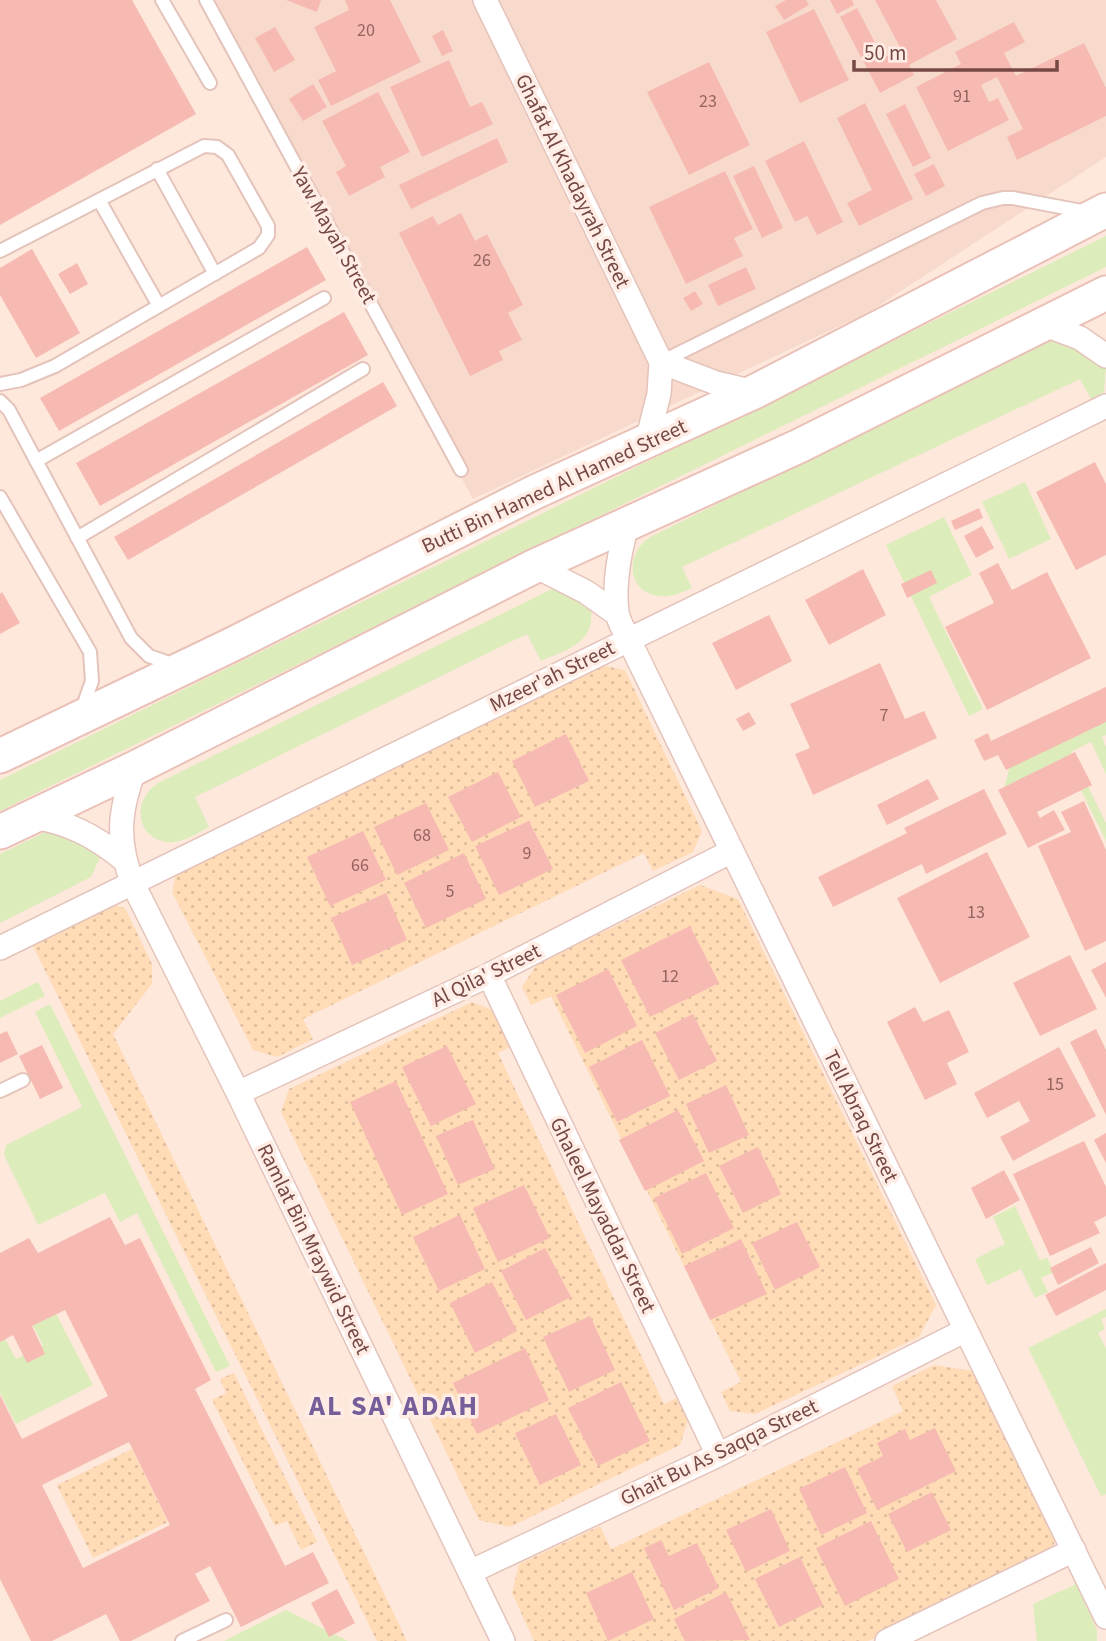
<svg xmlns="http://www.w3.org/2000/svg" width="1106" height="1641" viewBox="0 0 1106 1641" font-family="'Source Sans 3',sans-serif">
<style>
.residential{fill:#f8dacd}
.grass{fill:#dcecbb}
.sand{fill:url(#sand-dots)}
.building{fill:#f6bab2;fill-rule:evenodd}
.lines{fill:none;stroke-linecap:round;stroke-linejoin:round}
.lane-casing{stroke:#e4c3bb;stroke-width:16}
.street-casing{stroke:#e4c3bb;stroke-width:26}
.secondary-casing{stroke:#eac1b8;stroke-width:37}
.lane{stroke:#fff;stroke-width:12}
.street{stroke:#fff;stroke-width:23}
.secondary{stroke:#fff;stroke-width:33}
.labels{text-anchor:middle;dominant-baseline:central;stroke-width:7;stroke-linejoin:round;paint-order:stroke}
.number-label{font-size:18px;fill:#956460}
.street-label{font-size:21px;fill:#754844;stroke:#ffede5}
.district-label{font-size:28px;font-weight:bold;letter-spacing:2px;fill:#755e99;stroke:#ffede5}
</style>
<defs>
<pattern id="sand-dots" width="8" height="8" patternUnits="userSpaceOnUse" patternTransform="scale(1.75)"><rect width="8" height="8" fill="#ffdbb6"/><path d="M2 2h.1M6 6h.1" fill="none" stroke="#debd9e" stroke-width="1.8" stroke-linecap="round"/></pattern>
</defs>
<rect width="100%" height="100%" fill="#fee8dc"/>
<path class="residential" d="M197,0H1106V157L869,312L473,499Z"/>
<path class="grass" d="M1106,236V267L0,811V780Z
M1051,340L1062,341L1106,365L1104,392L1091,399L1080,379L682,567L692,588C682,592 671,598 659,596C626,592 625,553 650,537Z
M1025,482L1051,539L1009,559L982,502Z
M944,517L972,575L929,597L983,709L969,716L886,545Z
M558,586L591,609C595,644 567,649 541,661L527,634L195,797L209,827C196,834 181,844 167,842C134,837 133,799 158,783Z
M1106,719V735L1102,737L1106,747V774L1091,742L1071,752L1106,823V841L1077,782L1003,793L1010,765Z
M60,825L99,847L100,858L91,877L0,923V854Z
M38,982L45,996L0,1018V1001Z
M50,1004L230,1366L216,1372L137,1213L120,1222L105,1193L38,1225L4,1155L6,1145L82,1107L35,1012Z
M1015,1206L1040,1260L1047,1258L1054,1272L1041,1278L1048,1292L1035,1298L1021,1269L987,1285L975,1259L1005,1244L993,1217Z
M1106,1309V1317L1101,1319L1105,1329L1098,1333L1106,1348V1494L1101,1496L1028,1348Z
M54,1310L93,1385L16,1424L0,1393V1334L2,1333L16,1359L43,1345L31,1322Z
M1076,1584L1097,1630V1641H1037L1033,1604Z
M286,1610L348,1641H224Z"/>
<path class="sand" d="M600,665L625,670L702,831L693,852L653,871L644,853L303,1019L313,1039L277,1057L253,1050L172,892L176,873Z
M700,885L738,899L936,1305L919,1337L755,1414L730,1411L721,1392L741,1382L551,996L531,1005L522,987L537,964Z
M108,904L125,908L152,964V984L113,1034L407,1641H377L31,942Z
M472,1002L495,1011L512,1046L498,1053L664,1404L679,1397L689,1417L680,1445L510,1527L479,1520L281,1112L289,1089Z
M934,1365L972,1371L1055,1541L1049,1555L868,1641H534L512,1593L519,1564L600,1526L611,1549L903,1411L892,1386Z
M234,1373L317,1542L301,1550L287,1521L275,1526L212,1400L226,1393L220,1379Z
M132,1449L168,1522L93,1558L57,1485Z"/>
<path class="building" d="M0,0H132L196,114L0,225Z
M286,0H321L317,12Z
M345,0H390L421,62L331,106L318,80L336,71L314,27L349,10Z
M786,0H806L809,5L784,20L775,6Z
M830,0H852L854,5L837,14Z
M875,0H936L957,39L909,65L914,75L880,93L840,17L857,8L883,58L901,49Z
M814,9L849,80L800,103L766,32Z
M1014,22L1025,42L1004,53L1016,76L1084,43L1106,88V116L1017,160L1007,137L1023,129L997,77L981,85L989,102L998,98L1009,120L948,151L916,87L961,64L955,52Z
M275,27L295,60L274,72L255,38Z
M443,30L453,51L442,56L432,36Z
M449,60L470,107L482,102L493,124L422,157L390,87Z
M709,62L750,145L689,175L647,92Z
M313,84L327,107L303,121L289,99Z
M378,92L410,152L380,167L385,177L349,196L336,172L346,166L322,121Z
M865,103L913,199L859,226L847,203L872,190L837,118Z
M905,104L931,158L913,167L886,114Z
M497,138L508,162L411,209L399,185Z
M804,141L843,222L817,235L807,216L795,222L765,161Z
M934,164L945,186L926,196L914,174Z
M754,166L783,228L762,238L733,176Z
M725,171L753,229L734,238L743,256L686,284L649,207Z
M461,213L475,241L487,234L523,305L508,313L522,340L499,351L503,360L470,376L399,233L433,216L438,225Z
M307,247L326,280L59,431L40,398Z
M32,249L80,333L36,358L0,295V268Z
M77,263L88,284L70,294L58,274Z
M746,267L756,289L718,306L708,285Z
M695,291L703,304L691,311L683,298Z
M344,312L368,355L100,506L76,463Z
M383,382L397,406L128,560L114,537Z
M1095,462L1106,484V555L1076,570L1036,492Z
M979,508L983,518L955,530L951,521Z
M982,526L994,548L976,558L964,536Z
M998,563L1012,590L1047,572L1091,658L987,710L945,627L994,603L979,573Z
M863,569L886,615L829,645L805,600Z
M931,570L937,583L907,598L901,584Z
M2,592L20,623L0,634V594Z
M769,615L792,661L736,690L712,643Z
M880,663L905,719L924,711L937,738L813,795L795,754L810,748L790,704Z
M1106,687V722L1006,770L998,755L984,761L974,740L988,733L991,741Z
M749,712L756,724L743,731L736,719Z
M566,734L589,781L535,807L512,761Z
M1075,752L1092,785L1037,812L1040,818L1054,810L1065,830L1028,848L998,790Z
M498,772L521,817L472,842L448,797Z
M928,779L939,799L887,825L877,805Z
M984,789L1007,834L926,874L922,864L833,907L818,877L907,833L904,828Z
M1084,801L1106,850V941L1085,951L1038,846L1071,832L1061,812Z
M426,803L449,850L397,875L374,827Z
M529,821L553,869L499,895L475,846Z
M363,831L386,880L330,906L307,857Z
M987,852L1030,937L940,983L897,898Z
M464,853L486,899L426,928L404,883Z
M386,893L407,940L352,965L331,918Z
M690,926L719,983L650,1017L621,960Z
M1070,955L1097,1009L1040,1036L1013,983Z
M1106,962V998L1091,970Z
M608,969L637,1026L585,1053L556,995Z
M915,1007L923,1022L949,1010L969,1052L947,1063L957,1084L925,1100L887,1022Z
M693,1014L717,1061L679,1080L655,1033Z
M1096,1029L1106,1050V1115L1070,1042Z
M7,1031L18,1054L0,1063V1034Z
M642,1040L670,1096L617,1122L589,1067Z
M42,1045L63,1088L40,1099L19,1056Z
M447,1046L476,1104L431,1126L402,1067Z
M1059,1047L1096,1116L1013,1161L1000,1137L1030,1121L1019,1101L987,1118L974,1093Z
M396,1081L448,1194L402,1215L350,1102Z
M726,1085L749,1135L709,1153L686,1104Z
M678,1110L704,1161L645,1191L619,1140Z
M473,1120L495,1169L458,1185L436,1136Z
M1106,1133V1163L1094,1140Z
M1084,1141L1106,1187V1216L1094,1222L1100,1233L1050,1256L1013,1174Z
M758,1147L781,1194L743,1213L719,1166Z
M1004,1170L1020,1200L986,1219L971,1188Z
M706,1173L734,1228L682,1254L654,1198Z
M524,1185L550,1238L498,1262L473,1208Z
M460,1215L485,1269L439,1291L413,1237Z
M110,1217L125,1245L140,1238L211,1380L195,1389L285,1566L313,1552L329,1583L241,1627L210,1566L195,1574L210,1601L131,1641H120L106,1614L52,1641H31L0,1579V1395L22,1439L108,1396L65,1310L32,1326L45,1354L27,1363L13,1335L0,1342V1253L29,1238L38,1253ZM129,1442L170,1525L83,1568L42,1485Z
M797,1222L820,1267L775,1290L752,1243Z
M741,1239L767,1294L710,1320L684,1266Z
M1091,1247L1099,1263L1058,1285L1050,1268Z
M545,1248L571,1297L526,1320L501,1271Z
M1106,1263V1290L1056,1316L1045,1295Z
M492,1282L517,1331L475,1353L450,1303Z
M590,1316L615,1370L569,1392L543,1337Z
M525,1348L549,1400L477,1434L453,1383Z
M621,1382L650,1441L598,1466L568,1408Z
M556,1414L581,1465L540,1485L515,1433Z
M935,1428L956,1471L877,1510L857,1469L883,1456L877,1443L905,1429L910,1440Z
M845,1467L867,1513L821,1535L799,1489Z
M932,1492L951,1530L907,1552L888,1514Z
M771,1509L790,1551L746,1572L726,1530Z
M871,1521L899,1579L845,1606L816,1548Z
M661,1540L669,1556L697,1543L719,1588L674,1610L644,1548Z
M800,1557L823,1605L779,1627L755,1579Z
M632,1572L654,1619L608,1641L586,1593Z
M337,1589L355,1623L329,1637L311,1603Z
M726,1592L750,1640L685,1641L674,1619Z"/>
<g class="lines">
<g class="lane-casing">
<path id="lane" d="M162,0L210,83
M206,0L461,470
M157,169L215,274
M99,200L159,306
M0,251L204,146L217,147L228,155L268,226V235L259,248L55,366L21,380L0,384
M661,362L982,203L1003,198H1013L1087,212
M0,401L9,410L131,638L149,656L175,665
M36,461L324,298
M0,497L90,652L92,681L82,709
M77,538L363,369
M0,1091L23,1080
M182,1641L226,1620"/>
</g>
<g class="street-casing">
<path id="street" d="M485,0L661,362L659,394L647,441
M1045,325L1080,338L1106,356
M661,362L716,383L754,392
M628,521C620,550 613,582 617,612C618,621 624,630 628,638L1106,1617
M535,566L586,592L617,614
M135,768C119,811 116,841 133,884L238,1093L503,1641
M32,817C68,822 95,836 123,859
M0,948L1106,406
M489,975L718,1455
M238,1093L489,975L732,851
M470,1572L718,1455L966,1330
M887,1641L1074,1550"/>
</g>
<g class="secondary-casing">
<path id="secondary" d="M0,756L231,645L535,492L754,392L1106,210
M0,832L135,768L535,566L799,446L1106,293"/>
</g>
<use href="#lane" class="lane"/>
<use href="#street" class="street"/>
<use href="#secondary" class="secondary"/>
</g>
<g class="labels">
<g class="number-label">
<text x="366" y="30">20</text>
<text x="962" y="96">91</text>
<text x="708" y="101">23</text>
<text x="482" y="260">26</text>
<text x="884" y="715">7</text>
<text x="422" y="835">68</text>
<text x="527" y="853">9</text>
<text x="360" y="865">66</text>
<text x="450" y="891">5</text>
<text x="976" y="912">13</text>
<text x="670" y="976">12</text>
<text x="1055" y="1084">15</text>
</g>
<g class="street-label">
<text transform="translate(573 181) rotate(64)">Ghafat Al Khadayrah Street</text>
<text transform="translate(334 235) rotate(61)">Yaw Mayah Street</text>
<text transform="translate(554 486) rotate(-25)">Butti Bin Hamed Al Hamed Street</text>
<text transform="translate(552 676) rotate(-26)">Mzeer'ah Street</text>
<text transform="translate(486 975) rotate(-26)">Al Qila' Street</text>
<text transform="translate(861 1116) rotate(64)">Tell Abraq Street</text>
<text transform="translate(603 1215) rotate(64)">Ghaleel Mayaddar Street</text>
<text transform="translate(314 1249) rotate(64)">Ramlat Bin Mraywid Street</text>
<text transform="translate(719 1452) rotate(-26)">Ghait Bu As Saqqa Street</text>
</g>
<g class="district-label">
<text x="394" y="1406">AL SA' ADAH</text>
</g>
</g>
<path d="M854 60v10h203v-10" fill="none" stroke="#754844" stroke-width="3.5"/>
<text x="864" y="60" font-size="21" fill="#754844" stroke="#ffede5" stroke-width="5" paint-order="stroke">50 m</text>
</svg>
